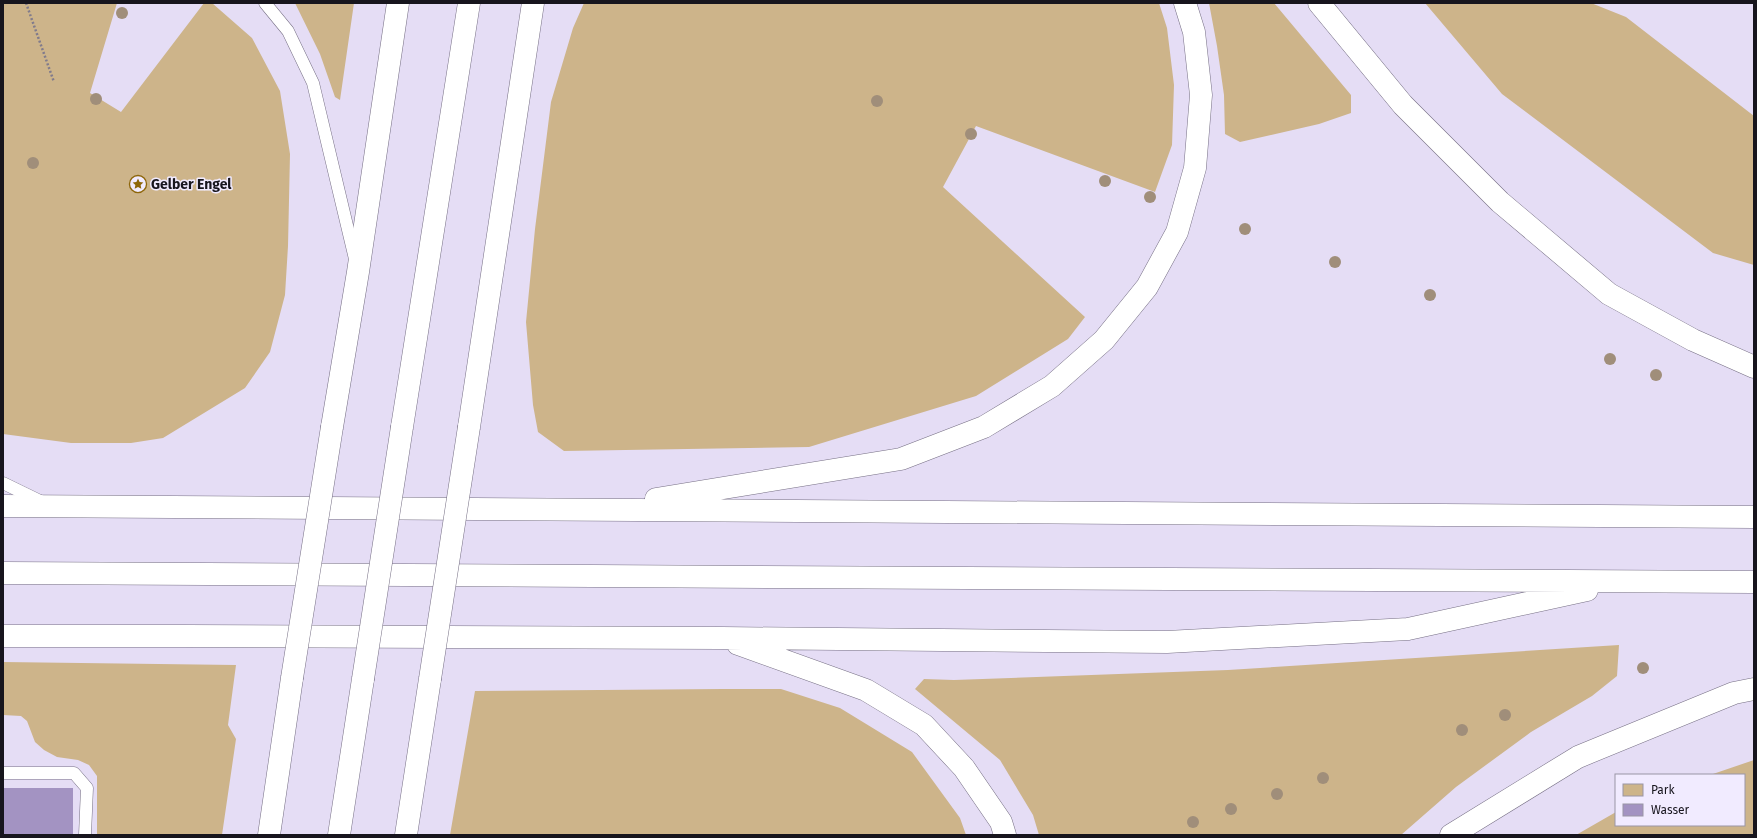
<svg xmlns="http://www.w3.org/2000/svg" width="1757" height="838" viewBox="0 0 1757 838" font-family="'Fira Sans',sans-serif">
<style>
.green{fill:#cdb48a}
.water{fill:#a393c2}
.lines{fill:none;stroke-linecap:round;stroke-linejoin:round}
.lane-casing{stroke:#766f84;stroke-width:13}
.highway-casing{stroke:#766f84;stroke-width:23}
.path{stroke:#817b8c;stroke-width:2.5;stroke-dasharray:2 2;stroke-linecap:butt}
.lane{stroke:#fff;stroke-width:12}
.highway{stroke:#fff;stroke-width:22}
.highway-bridge-casing{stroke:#766f84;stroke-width:23;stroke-linecap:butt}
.highway-bridge{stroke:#fff;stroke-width:22}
.tree{fill:#a08e7a}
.labels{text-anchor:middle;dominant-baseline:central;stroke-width:3;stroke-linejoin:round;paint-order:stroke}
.poi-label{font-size:14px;font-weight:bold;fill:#17151d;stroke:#f1ebff;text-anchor:start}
</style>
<rect width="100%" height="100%" fill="#e5ddf5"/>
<path class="green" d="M3,3H117L90,93L121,112L204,3H212L252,38L280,91L290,154L288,246L285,295L270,352L245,388L163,438L131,443H71L3,434Z
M295,3H354L340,100L335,97L320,54Z
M584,3H1159L1167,28L1174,85L1172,145L1155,192L976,126L943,187L1085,317L1068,339L976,396L809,447L564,451L538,432L533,405L526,322L535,229L551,102L573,28Z
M1209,3H1274L1351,95V113L1319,124L1240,142L1225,134L1224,95L1217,46Z
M1425,3H1591L1626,17L1754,116V265L1713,253L1502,94Z
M1619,645L1617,676L1592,696L1531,732L1456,787L1401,835H1039L1033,815L1000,760L915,689L924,679L954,680L1228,670Z
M3,662L236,665L228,725L236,739L222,835H97V776L89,765L78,760L57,757L44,750L35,742L27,721L21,716L3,715Z
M723,689H781L840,708L912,752L960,818L966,835H450L475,691Z
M1754,760V835H1576L1616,812V825H1744V775H1710Z"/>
<path class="water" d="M3,788H73V835H3Z"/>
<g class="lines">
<g class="lane-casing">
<path id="lane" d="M265,3L288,31L313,83L355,259
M3,483L42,502
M3,773H74L87,788L85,835"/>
</g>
<g class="highway-casing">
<path id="highway" d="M1319,3L1403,105L1500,202L1609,294L1693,340L1754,367
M332,427L358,272L398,3
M402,427L469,3
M469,427L533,3
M656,499L901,459L984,427L1052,386L1104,340L1147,287L1177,232L1195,168L1201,95L1194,32L1185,3
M3,506L1754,517
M3,573L1754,582
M3,636H185L722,638L1167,642L1408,629L1587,590
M738,644L866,690L924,725L964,768L1001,822L1005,835
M269,835L292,678
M339,835L363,679
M406,835L430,679
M1451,835L1578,757L1734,693L1754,689"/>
</g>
<path class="path" d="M26,3L54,82"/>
<use href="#lane" class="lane"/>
<use href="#highway" class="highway"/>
<g class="highway-bridge-casing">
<path id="highway-bridge" d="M292,678L332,427
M363,679L402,427
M430,679L469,427"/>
</g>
<use href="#highway-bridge" class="highway-bridge"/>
</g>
<g class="tree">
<circle cx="122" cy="13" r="6"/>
<circle cx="96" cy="99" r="6"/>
<circle cx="877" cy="101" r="6"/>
<circle cx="971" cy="134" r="6"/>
<circle cx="33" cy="163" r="6"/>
<circle cx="1105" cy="181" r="6"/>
<circle cx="1150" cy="197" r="6"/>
<circle cx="1245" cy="229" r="6"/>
<circle cx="1335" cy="262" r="6"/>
<circle cx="1430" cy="295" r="6"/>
<circle cx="1610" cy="359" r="6"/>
<circle cx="1656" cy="375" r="6"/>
<circle cx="1643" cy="668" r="6"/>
<circle cx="1505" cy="715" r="6"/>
<circle cx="1462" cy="730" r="6"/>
<circle cx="1323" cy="778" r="6"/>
<circle cx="1277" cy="794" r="6"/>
<circle cx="1231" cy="809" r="6"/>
<circle cx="1193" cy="822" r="6"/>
</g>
<defs>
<g id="sight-ring" transform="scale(0.9)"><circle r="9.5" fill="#f1ebff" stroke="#8e660a" stroke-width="1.5"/><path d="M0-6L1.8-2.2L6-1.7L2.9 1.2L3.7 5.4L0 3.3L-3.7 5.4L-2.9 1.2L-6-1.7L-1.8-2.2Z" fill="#8e660a"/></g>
</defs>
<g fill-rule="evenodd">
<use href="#sight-ring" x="138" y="184"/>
</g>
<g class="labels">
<g class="poi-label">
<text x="151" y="184">Gelber Engel</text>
</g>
</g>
<rect width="1757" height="838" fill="none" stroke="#17151d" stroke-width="8"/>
<rect x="1615" y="774" width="130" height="52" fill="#f1ebff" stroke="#9a95a5"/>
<rect x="1623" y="784" width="20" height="12" fill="#cdb48a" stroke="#9a95a5"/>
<text x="1651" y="794" font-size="12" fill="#17151d">Park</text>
<rect x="1623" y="804" width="20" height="12" fill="#a393c2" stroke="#9a95a5"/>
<text x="1651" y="814" font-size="12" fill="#17151d">Wasser</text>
</svg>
